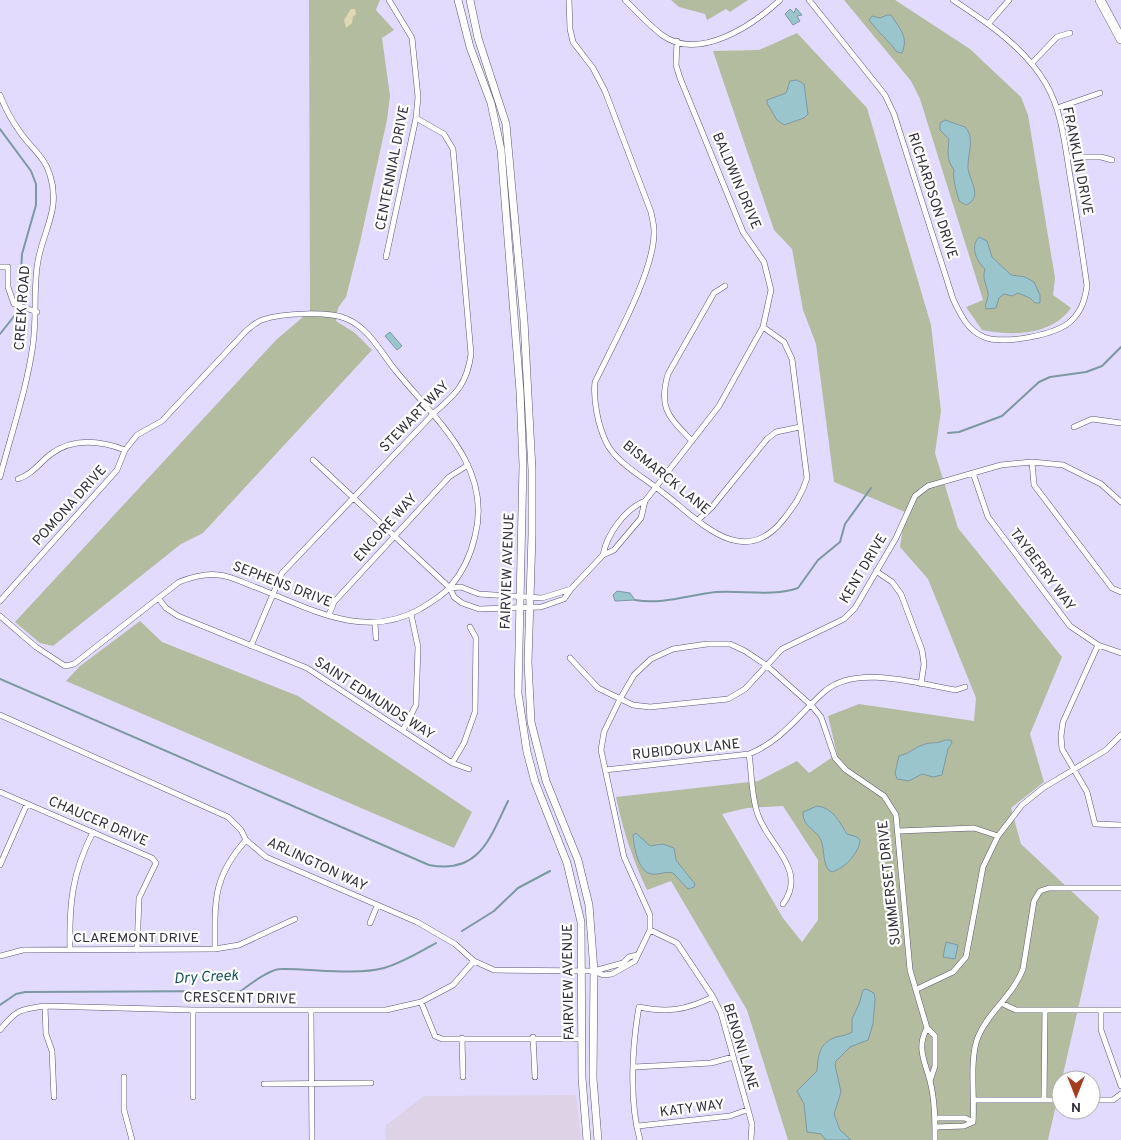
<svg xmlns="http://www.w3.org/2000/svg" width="1121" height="1140" viewBox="0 0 1121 1140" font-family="Overpass,sans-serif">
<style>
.commercial{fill:#ddd2e6}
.green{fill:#b4bca0;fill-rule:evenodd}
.sand{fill:#e1d7b2}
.water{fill:#9bc5cd;stroke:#7c98a2}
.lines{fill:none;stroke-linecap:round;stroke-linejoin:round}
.stream{stroke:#7c98a2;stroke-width:2}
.street-casing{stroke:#5b5571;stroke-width:6}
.secondary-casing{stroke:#5b5571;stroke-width:8}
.highway-casing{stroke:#5b5571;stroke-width:10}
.street{stroke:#fff;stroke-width:5}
.secondary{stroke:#fff;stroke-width:7}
.highway{stroke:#fff;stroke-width:9}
.labels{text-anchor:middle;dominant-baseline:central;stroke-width:4.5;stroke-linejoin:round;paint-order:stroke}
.street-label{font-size:14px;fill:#322f3c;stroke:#fff}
.water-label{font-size:15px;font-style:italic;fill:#15525b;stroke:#fff}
</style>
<rect width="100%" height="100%" fill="#e2dbfd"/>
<path class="commercial" d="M576,1095L581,1140H386L385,1126L424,1096Z"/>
<path class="green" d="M309,0H380L376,10L394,30L382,38L390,96L387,120L360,242L346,297L338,308L336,321L355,333L372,350L203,533L181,544L53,646L40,643L15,622L277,339L310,311Z
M671,0H748L730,12L726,9L707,20L705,14L679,7Z
M844,0H895L970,49L1021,97L1028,115L1055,278L1053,295L1071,308C1051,336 1012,336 982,330L966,307L983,300L920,99L911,81Z
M797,33L867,108L931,325L941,411L935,453L958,528L1062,657L1030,734L1044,782L1011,808L1021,844L1099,917L1048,1140H788L747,1010L671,881L647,890C633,860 623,831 616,797L758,781L797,761L809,773L837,754L828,716L859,704L974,721L976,698L928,579L900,547L905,512L834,482L816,344L803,310L792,249L774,230L713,51L759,50ZM783,806L818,860V920L802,942L783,918L722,814L747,808Z
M140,621L162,642L298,696L472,812L454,848L66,681L80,666Z"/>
<path class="sand" d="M351,9H355L356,15L353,16L352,23L346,28L344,20Z"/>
<path class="water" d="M796,8L802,15L797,16L800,21L793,25L785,14L790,9L794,13Z
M887,15H891C899,28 909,36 902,53L897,52C889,41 878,32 869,20L872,16L880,18Z
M797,80L804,84L808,114L804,118L784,125L777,120L767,103V100L786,93L790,81Z
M945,120L965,127C975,137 968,153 968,166C967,178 985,197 966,205L959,201C957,192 952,178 954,170C946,159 948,151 949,139L940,130V123Z
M979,237L987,241L992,257L1011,275L1025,277L1034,282L1040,295V303H1035L1030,298L1018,293L1012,296L1004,294L999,298L996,308L986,309C984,303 989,299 988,293C986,283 982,279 985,269C976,261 970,246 979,237Z
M390,332L402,346L397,350L385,336Z
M617,591L630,593L635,600L615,601L613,595Z
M945,740H951L952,743L948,749L942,775L933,777L922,774L909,781L897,779L895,773L899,756C909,754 915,747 925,744C932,742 938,744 945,740Z
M817,806C834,808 839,822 847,834L857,837L860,840C859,853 845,868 832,872C822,869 825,849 821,840C816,829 802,827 803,812Z
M636,833L650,846L663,844L674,848L676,860L695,884L694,887L688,889L673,873C665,871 660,875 652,874C638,873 634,846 633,835Z
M946,942L958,945L955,959L943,957Z
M866,989L874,993L875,999L873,1024L868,1040L850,1047L836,1061L835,1065L841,1092L834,1114L840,1130L851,1140H826L821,1134L807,1132L804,1104L797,1091L817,1071C818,1056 819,1043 836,1037C842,1036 847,1035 852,1032V1019L859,1004L863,990Z"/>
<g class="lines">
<path class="stream" d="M0,129L31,171L36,184V205L22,254L19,310L0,334
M948,433L959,432L1002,416L1039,382L1050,377L1086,372L1102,366L1121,347
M635,600C662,605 689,595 716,592C742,590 773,597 798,588L818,560L840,542L845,524L871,488
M0,679L429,865C479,875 490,838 508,801
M462,931L494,911L518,888L550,871
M0,1005L16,994L25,992L241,991C250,984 270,969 281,969C308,968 355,976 384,968C402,963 420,952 436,943"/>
<g class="street-casing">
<path id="street" d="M569,0L570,29L573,42L593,68L605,91L651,212C652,218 654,224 654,231C655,271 613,344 595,382C593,400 598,425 606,442C616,463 645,478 662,492C699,520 742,571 783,520C794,506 802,495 807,478L792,359L784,342L763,327
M625,0C637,12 649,25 662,35C699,62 753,25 780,0
M809,0L885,95L894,114L953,299C960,314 968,331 984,337C1003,345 1058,335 1072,320C1082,310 1085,299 1087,286C1082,249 1076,213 1070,176C1065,146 1062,111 1046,84C1025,48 988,23 953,0
M989,23L1009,0
M1032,63L1057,37L1070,33
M0,95C5,108 12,121 20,132C30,147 45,157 50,175C61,209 43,231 38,261C33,288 37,316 33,344C27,389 11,434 0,477
M1057,108L1100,93
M1067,157H1101L1112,160
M386,257L416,118L418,97L412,38L389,0
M0,267H8V287L14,304L37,312
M1074,427L1092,419L1121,423
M692,441C669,417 658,409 668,374L714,293L725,286
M313,460L450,588L454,597L462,603L479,609L541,607L564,599L571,589L603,555L614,550L641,518L645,501L719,406L763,327L771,290L764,262L743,232L680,78L676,65L677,41
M1032,462L1034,485L1112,588L1121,592
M973,473L988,517L1070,626L1098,645L1121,653
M18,479C33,474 39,463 51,454C74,437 101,441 125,450
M698,520L712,507L767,439L776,432L800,427
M603,555C607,534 625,509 645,501
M876,571L892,582L901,594L922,650L924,664L921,684
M450,588L461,587L479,594L542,598L571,589
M159,599L166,608L178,616L307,668L452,763L469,769
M0,601L117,470L125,450L137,435L162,421L246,331C251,327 256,322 262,320C281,313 329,311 347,319C370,329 381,353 396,371C435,419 493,467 475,536C471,554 462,573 450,587C442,596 430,603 420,609C364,641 309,608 255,587C244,583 231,576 219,575C205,573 192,577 179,582L74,664L65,666L36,647L0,616
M329,615L334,602L449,477L468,465
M375,624L376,638
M1098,645L1063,722L1061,736L1062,749L1087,792L1095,824L1121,825
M251,646L282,573L434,413C456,394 467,384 471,354L453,149L444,134L416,118
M570,658L598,688L633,705L650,707L728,699L745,689L782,649L844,619L855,608L896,538L915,496L928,486L1001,465L1032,462L1063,465L1101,484L1121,502
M0,715L228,817L241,830L246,840L266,857L417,922L455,944L474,961L494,970L594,971L623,963L629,957L637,955
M403,730L416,705L418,647L411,614
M749,754C752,774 751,796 758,815C769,846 808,870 783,904
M452,763L464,743L475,712L476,638L470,627
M605,770L749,754C782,741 799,714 825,691C857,664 918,684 956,690L965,687
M0,792L152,858L156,863L139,898L137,950
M899,831L974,828L998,836
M0,865L27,804
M370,923L377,906
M650,930L677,943L713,997L721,1013L752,1124L751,1139
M70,949C69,904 72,873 93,832
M215,949C215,902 212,878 246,840
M0,956L23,950L215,949L239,945L295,919
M594,971L603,975L612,974L635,961L650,930V915L624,857L601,750L604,732L620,699L634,675L651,659L673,649L707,644H730L745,651L766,665L812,706L821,717L835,758L846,770L884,796L896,815L910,970L927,1028L935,1036V1066L930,1081
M917,989L953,972L966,957L983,867L998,836L1022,805L1043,788L1106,750L1121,735
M421,1002L435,1036L442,1039H582
M1003,1004L1016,1010H1121
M45,1006L46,1034L52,1051L54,1097
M193,1010V1097
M1101,1010V1030L1121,1086
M311,1012L312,1140
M927,1028C916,1048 925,1061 930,1081C935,1100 935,1121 935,1140
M0,1030C16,1010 20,1009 45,1006L193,1010H386L421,1002L453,985L474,961
M533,1037L535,1077
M462,1038L463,1077
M634,1067L711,1063L733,1057
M124,1077V1110L132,1140
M264,1084L371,1083
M975,1100H1061
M1044,1100L1045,1011
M1091,1100H1113L1121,1094
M973,1122C975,1098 969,1059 978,1037C988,1012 1012,997 1023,969L1034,901L1040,891L1049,888H1121
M638,1126L730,1116L747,1110
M935,1127L964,1126L973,1122L965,1118H935
M640,1140C629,1102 632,1046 639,1007C668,1013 686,1010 713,997"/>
</g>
<g class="secondary-casing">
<path id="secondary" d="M458,0L470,47L491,103L501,150L520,391L523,465L518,693L527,752L535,782L567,863L581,922L582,1078L587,1140
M470,0L478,38L506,124L524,321L532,470V535L528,662L531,722L546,781L578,860L589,905L594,971L593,1078L598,1140"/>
</g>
<g class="highway-casing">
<path id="highway" d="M1100,0L1121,39"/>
</g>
<use href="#street" class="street"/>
<use href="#secondary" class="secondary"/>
<use href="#highway" class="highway"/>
</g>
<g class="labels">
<g class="street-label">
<text transform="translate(1077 161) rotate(79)">FRANKLIN DRIVE</text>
<text transform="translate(393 168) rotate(-79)">CENTENNIAL DRIVE</text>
<text transform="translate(736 181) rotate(67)">BALDWIN DRIVE</text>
<text transform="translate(932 196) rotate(72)">RICHARDSON DRIVE</text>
<text transform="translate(23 308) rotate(-86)">CREEK ROAD</text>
<text transform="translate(415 417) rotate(-46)">STEWART WAY</text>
<text transform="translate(666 478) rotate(39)">BISMARCK LANE</text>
<text transform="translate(70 506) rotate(-48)">POMONA DRIVE</text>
<text transform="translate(386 528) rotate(-48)">ENCORE WAY</text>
<text transform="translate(864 569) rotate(-59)">KENT DRIVE</text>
<text transform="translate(1042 570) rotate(53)">TAYBERRY WAY</text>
<text transform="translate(508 571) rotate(-88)">FAIRVIEW AVENUE</text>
<text transform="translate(282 585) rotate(21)">SEPHENS DRIVE</text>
<text transform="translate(374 699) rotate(33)">SAINT EDMUNDS WAY</text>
<text transform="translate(686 750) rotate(-6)">RUBIDOUX LANE</text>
<text transform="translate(98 822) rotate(23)">CHAUCER DRIVE</text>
<text transform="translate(317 865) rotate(25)">ARLINGTON WAY</text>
<text transform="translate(890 883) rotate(-96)">SUMMERSET DRIVE</text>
<text x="136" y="938">CLAREMONT DRIVE</text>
<text transform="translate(569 982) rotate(-91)">FAIRVIEW AVENUE</text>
<text transform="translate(240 999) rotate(1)">CRESCENT DRIVE</text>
<text transform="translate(740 1047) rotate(73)">BENONI LANE</text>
<text transform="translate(692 1109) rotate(-7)">KATY WAY</text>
</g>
<g class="water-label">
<text transform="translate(206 978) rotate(-3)">Dry Creek</text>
</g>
</g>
<g transform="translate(1076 1095) rotate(180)"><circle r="24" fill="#ffffff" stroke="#adacb1"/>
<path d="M0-4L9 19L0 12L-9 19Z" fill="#a43c1f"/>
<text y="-8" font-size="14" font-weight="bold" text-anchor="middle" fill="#322f3c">N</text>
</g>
</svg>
